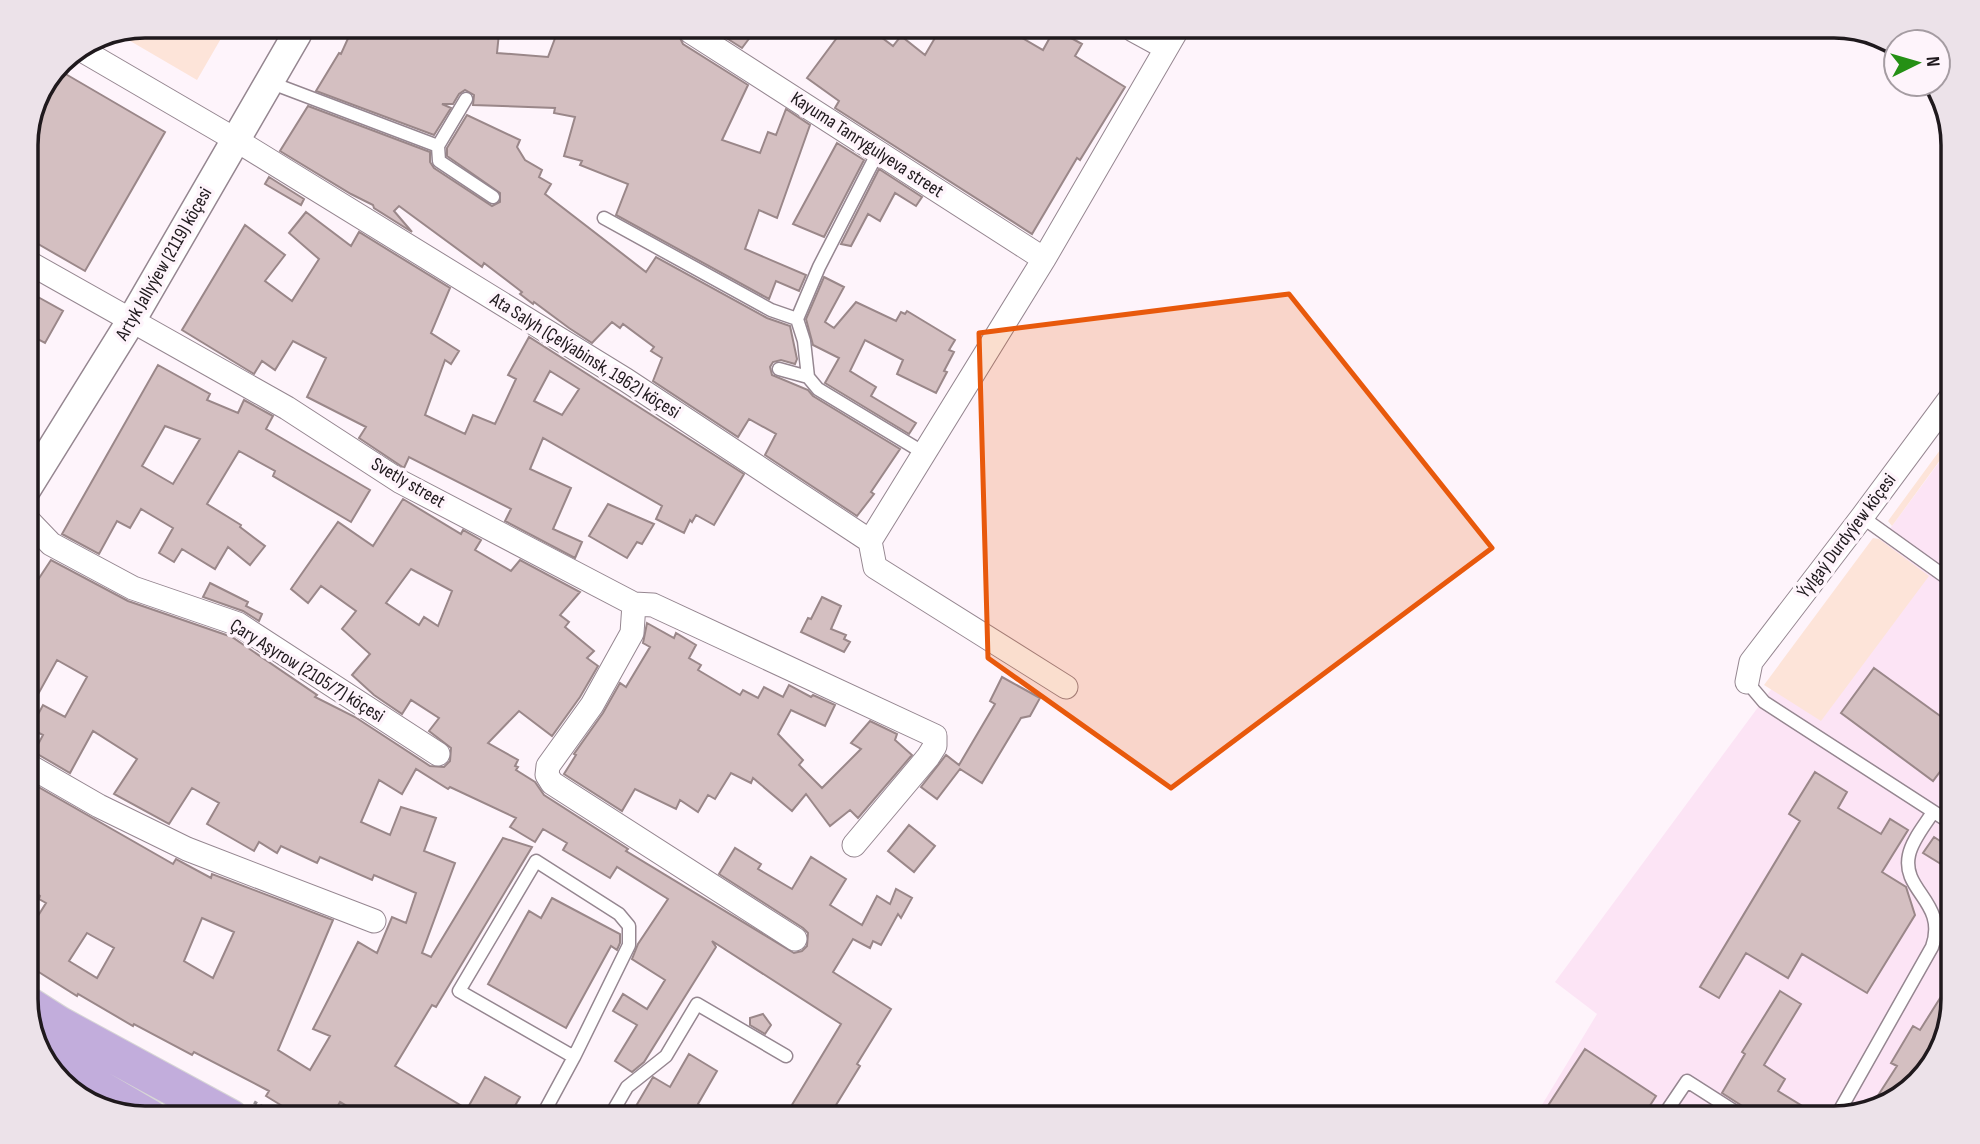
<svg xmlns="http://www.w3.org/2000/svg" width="1980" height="1144" viewBox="0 0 1980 1144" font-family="'Sofia Sans Condensed',sans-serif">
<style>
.built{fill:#fce4f5}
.green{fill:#fde4d9}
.building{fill:#d4bfc1;stroke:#9a8789;stroke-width:2;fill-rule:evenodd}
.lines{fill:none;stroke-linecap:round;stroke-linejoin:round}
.service-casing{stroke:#958690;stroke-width:15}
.minor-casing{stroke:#958690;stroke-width:25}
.tertiary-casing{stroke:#958690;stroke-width:31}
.primary-casing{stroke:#d7d6d6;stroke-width:39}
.path{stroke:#9c949a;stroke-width:3.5;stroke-dasharray:3.5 3.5;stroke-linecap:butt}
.service{stroke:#fff;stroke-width:12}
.minor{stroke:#fff;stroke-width:23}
.tertiary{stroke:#fff;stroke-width:28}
.primary{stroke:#c2addc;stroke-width:37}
.marked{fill:#e8590c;fill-opacity:0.2;stroke:#e8590c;stroke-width:5;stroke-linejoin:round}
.labels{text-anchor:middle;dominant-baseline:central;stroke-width:7;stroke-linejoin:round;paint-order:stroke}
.street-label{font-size:19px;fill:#1f191d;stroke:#fef4fb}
.rim{fill:none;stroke:#1f191d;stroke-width:3.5}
</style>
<rect width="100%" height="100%" fill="#fef4fb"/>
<path class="built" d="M1954,442V999L1895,1102L1835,1118H1534L1597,1014L1555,982Z"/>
<path class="green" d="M120,35H223L197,80Z
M1954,431V441L1892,526L1888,521Z
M1873,538L1879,539L1929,576L1821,721L1764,685Z"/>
<path class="building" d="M1054,30H1075L1071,38L1082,44L1075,56L1125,87L1080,160L1077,158L1032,234L835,108L839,101L807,78L842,31H873L893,46L901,36L925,55L939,31H1010L1043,50Z
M677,32L683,44L748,85L722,140L760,153L768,132L776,135L786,109L810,125L777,218L759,210L745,249L806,275L799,291L776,281L769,299L616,215L628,184L580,165L582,161L564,156L575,117L554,113L555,108L473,105L474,95L465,90L459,94L453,104H442L451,108L434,135L316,91L339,53L341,54L350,34L499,33L497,53L548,57L557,33Z
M717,32H754L742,48Z
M57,69L165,132L85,271L26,237V138L49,97L46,95Z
M308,106L430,152V162L434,168L492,206L500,202V193L447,156V148L467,115L520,140L517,147L525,160L542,170L539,177L551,184L545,194L646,272L656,257L767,318L790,326L797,359L795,364L781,360L773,362L770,367L772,375L808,390L813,396L900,449L871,492L874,494L857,516L765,455L776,434L749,419L738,437L653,381L662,358L651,351L654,347L623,324L620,328L612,322L592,343L569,328L534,302L533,304L520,294L522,292L484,263L482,267L399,206L394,211L412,232L374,208L373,205L351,194L280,151Z
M837,143L864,160L824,237L793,224Z
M879,169L922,197L916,206L895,193L880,221L868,214L851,246L841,244Z
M269,177L304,199L301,205L265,184Z
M306,212L351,246L359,232L450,288L431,333L459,351L451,364L445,360L425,415L465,434L473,415L495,424L516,379L508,375L529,337L744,474L714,525L696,515L692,522L690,520L684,533L656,519L662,506L543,438L530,469L571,488L553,529L582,542L575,558L505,521L511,509L409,457L404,468L359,438L366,427L307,397L326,358L293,341L275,370L262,361L254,374L182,330L245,225L285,255L265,281L292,301L319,259L289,233ZM550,371L579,389L562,415L534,401Z
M824,277L844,287L825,322L834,328L856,302L896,321L901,312L905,314L907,311L955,340L949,350L954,352L944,371L947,372L936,393L897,374L903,360L865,340L850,371L876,387L871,396L916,423L909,434L825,383L839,358L813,345L806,319Z
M38,297L63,311L45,343L26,333V318Z
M158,365L210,394L207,400L238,413L244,400L273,416L266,429L370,490L351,522L273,476L275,471L239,451L207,504L241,525L240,527L265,546L250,565L228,547L215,569L182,549L174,562L159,553L173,528L141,509L130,528L117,521L99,554L62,534ZM165,426L200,439L173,484L142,466Z
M403,499L461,534L463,530L481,540L475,550L511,571L520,560L580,592L560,615L569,622L565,627L594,651L587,658L598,666L580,697L552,736L519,711L488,743L518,760L515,766L518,767L516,770L535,782L544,795L628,849L626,851L794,953L802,951L807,946L808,933L803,928L719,874L735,848L761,864L758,869L792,889L811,857L846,879L830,905L862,925L877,896L890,904L896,889L912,898L901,918L898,914L881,945L873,941L870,948L853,939L833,972L891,1009L857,1064L860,1066L828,1118H784L841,1024L712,941L716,947L644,1062L632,1072L615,1061L637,1025L613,1011L623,994L647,1009L665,980L632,959L638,944L668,899L617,867L610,878L563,850L567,843L543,829L535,842L510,827L516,818L450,787L448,789L416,769L402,794L379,780L361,822L390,835L401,807L436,818L424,851L455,863L422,953L431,957L503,838L532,847L436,1007L432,1005L395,1066L467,1109L485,1077L520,1097L508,1118H367L340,1102L331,1118H302L266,1096L269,1091L194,1052L192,1055L134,1024L133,1026L78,994L77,996L26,964V935L46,903L39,899L40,896L26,887V780L173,864L176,859L211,878L212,874L333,920L278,1050L310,1070L330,1036L313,1029L358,942L377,953L392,917L406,923L416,893L374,875L372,880L320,857L317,863L281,846L277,853L259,842L254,851L207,824L219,803L192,788L169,824L114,794L137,759L93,731L70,773L34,752L43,735L33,730L38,722L35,720L43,705L65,717L87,677L57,660L26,716V598L51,560L128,601L232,637L317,695L315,697L355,717L430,766L444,767L450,761L451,748L429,731L439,718L411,700L402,714L374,695L352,675L370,654L342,629L356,611L321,586L308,603L291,589L338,522L373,546ZM411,569L452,591L438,626L424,617L419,625L386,603ZM202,918L234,932L213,978L184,961ZM87,933L114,948L97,978L69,961Z
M608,504L654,524L642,544L637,542L627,558L589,536Z
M210,583L248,602L246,606L262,614L259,621L243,611L203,597Z
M822,597L841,606L831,629L846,635L844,639L850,642L844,652L801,632L808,618L811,619Z
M647,623L674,638L676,633L696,645L689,658L701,665L698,670L740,695L743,690L758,698L764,687L783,697L789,685L811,697L813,695L835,705L825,726L791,710L778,734L803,760L799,765L822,788L861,749L851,743L870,721L897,734L895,740L912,755L858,818L850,810L830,826L806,794L792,811L753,778L751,783L731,773L715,799L708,795L698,812L680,800L676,809L635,789L622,811L564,774L576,755L574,754L603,713L620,683L626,687L650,647L643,643Z
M1874,668L1954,726V753L1933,781L1841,713Z
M1002,677L1040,698L1030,716L1021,718L982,783L960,769L937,799L921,787L946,755L959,765L995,704L990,701Z
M1815,772L1847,792L1838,808L1881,834L1890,819L1908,830L1882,872L1906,887L1915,915L1867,993L1802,954L1788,978L1746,953L1719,998L1700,987L1800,821L1789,814Z
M909,825L935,846L914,872L888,851Z
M1934,837L1954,850V872L1923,853Z
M552,898L620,934V943L617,950L611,946L566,1028L488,984L529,911L541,918Z
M1954,976V999L1938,1058L1895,1102L1870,1108L1897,1066L1891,1063L1913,1026L1920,1030Z
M1780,991L1801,1004L1764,1065L1785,1079L1778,1091L1822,1118H1754L1750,1111L1722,1093L1745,1054L1742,1052Z
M763,1014L771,1025L765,1034L750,1025V1018Z
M1585,1049L1656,1096L1642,1118H1540Z
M689,1054L717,1071L698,1104L720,1118H629L653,1077L670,1087Z"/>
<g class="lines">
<g class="service-casing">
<path id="service" d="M269,82L438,146L466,99
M438,146L439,161L493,197
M878,152L819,267L797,319L804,341L808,377L818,389L924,453
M604,218L771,310L797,319
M779,369L808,377
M1862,517L1954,583
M1747,682L1764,702L1954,825
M1836,1117L1932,947C1948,902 1901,891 1909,855C1912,840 1925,825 1933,812
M541,1118L574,1057L629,945V926L619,914L536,861L459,991L574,1057
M609,1118L627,1087L666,1056L697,1004L786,1056
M1662,1118L1687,1081L1745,1118"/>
</g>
<g class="minor-casing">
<path id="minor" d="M1133,30L1166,48
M691,32L1044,259
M80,49L236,140L626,380L870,541L875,567L1066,687
M26,261L287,408L401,482L634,604L632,633L592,705L548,766L547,775L552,783L795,939
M26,518L51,544L133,588L238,624L438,754
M870,541L1044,259L1177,30
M634,604L653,605L935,736V746L928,757L854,845
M1747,682L1751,662L1862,517L1954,393
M26,764L99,806L187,849L374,921"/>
</g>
<g class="tertiary-casing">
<path id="tertiary" d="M26,490L131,321L297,34"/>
</g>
<g class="primary-casing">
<path id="primary" d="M26,1004L59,1025L230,1118
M41,1055L149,1118"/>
</g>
<path class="path" d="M26,971L34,976
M254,1102L282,1118"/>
<use href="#service" class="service"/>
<use href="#minor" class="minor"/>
<use href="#tertiary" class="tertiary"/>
<use href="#primary" class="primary"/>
</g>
<path class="marked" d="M1289,294L1492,548L1171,788L988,658L979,333Z"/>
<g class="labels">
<g class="street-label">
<text transform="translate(867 145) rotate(33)">Kayuma Tanrygulyeva street</text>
<text transform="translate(164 264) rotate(-60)">Artyk Jallyýew (2119) köçesi</text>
<text transform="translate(585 356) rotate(32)">Ata Salyh (Çelýabinsk, 1962) köçesi</text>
<text transform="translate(408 483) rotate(30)">Svetly street</text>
<text transform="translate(1847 536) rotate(-53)">Ýylgaý Durdyýew köçesi</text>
<text transform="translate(307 671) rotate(32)">Çary Aşyrow (2105/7) köçesi</text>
</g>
</g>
<path d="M0 0H1980V1144H0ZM145 38H1834A107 107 0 0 1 1941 145V999A107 107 0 0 1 1834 1106H145A107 107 0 0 1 38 999V145A107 107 0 0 1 145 38Z" fill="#ece2e9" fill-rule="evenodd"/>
<path class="rim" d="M145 38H1834A107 107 0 0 1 1941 145V999A107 107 0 0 1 1834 1106H145A107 107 0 0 1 38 999V145A107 107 0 0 1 145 38Z"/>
<g transform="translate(1917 63) rotate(85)"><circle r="33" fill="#fef4fb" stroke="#a59ca2" stroke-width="2"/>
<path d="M0-5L12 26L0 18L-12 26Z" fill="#259015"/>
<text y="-10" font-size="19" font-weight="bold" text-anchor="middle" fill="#1f191d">N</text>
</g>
</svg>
